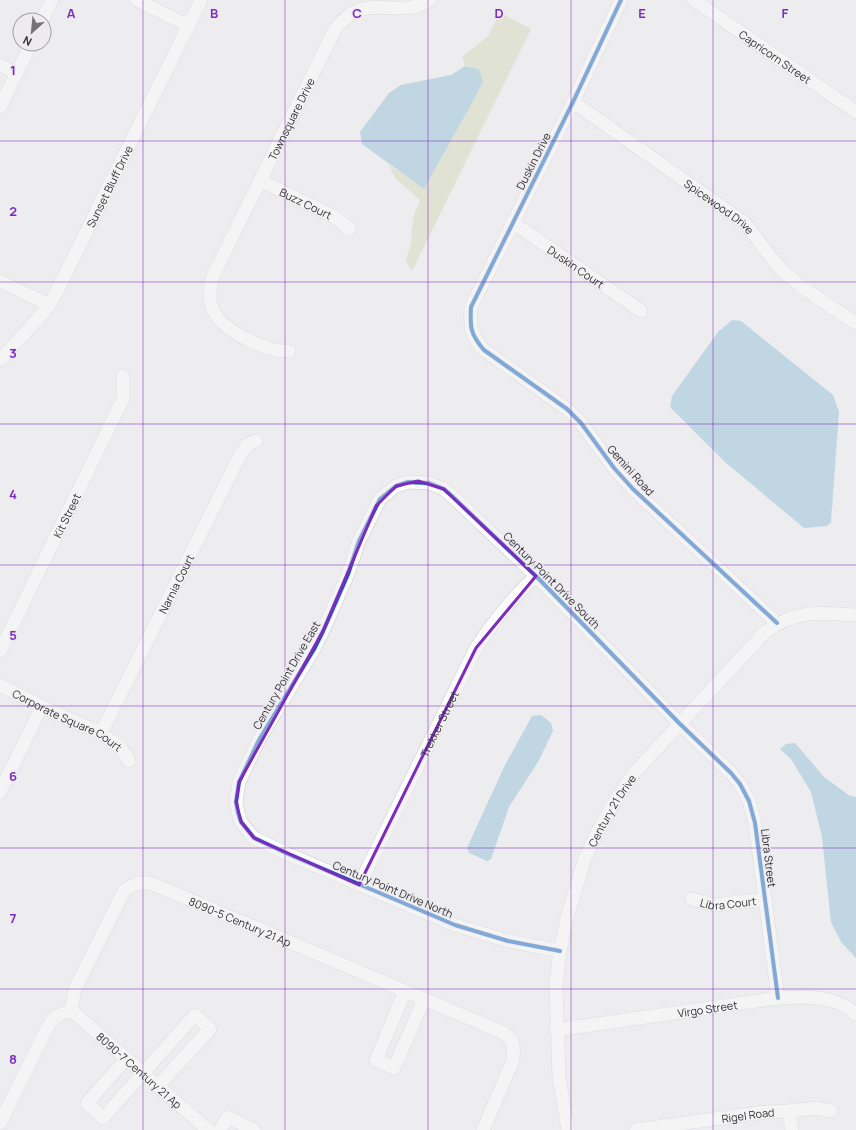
<svg xmlns="http://www.w3.org/2000/svg" width="856" height="1130" viewBox="0 0 856 1130" font-family="Manrope,sans-serif">
<style>
.forest{fill:#d1d5b2}
.water{fill:#8abad4}
.lines{fill:none;stroke-linecap:round;stroke-linejoin:round}
.minor-casing{stroke:#c9c8ca;stroke-width:14}
.minor{stroke:#fcfcfd;stroke-width:13}
.cycleway-casing{stroke:#edebf0;stroke-width:6}
.cycleway{stroke:#0057b8;stroke-width:4}
.marked{fill:none;stroke:#7b2cbf;stroke-width:3;stroke-linejoin:round}
.grid{fill:none;stroke:#7b2cbf;stroke-width:1;stroke-opacity:0.55}
.labels{text-anchor:middle;dominant-baseline:central;stroke-width:3;stroke-linejoin:round;paint-order:stroke}
.street-label{font-size:11px;fill:#323133;stroke:#edebf0}
.grid-label{font-size:13px;text-anchor:middle;font-weight:bold;fill:#7b2cbf;stroke:#edebf0;stroke-width:3;stroke-linejoin:round;paint-order:stroke}
</style>
<rect width="100%" height="100%" fill="#edecef"/>
<path class="forest" d="M500,13L531,29L412,271L406,261L411,243L413,218L420,200L395,178L389,165L424,188L472,103L483,82L479,69L465,66L462,57L488,36Z"/>
<path class="water" d="M465,66L479,69L483,82L472,103L424,189L362,144L360,132L389,93L401,85L451,75Z
M732,320L741,321L833,395L839,412L831,522L827,526L804,528L725,462L670,407L672,396L718,332Z
M541,715L551,723L553,731L538,762L509,807L491,859L487,861L469,853L467,848L504,767L532,716Z
M795,743L824,777L850,796L856,797V958L841,942L831,922L822,837L811,792L791,759L780,749L786,744Z"/>
<g class="lines">
<g class="minor-casing">
<g id="minor">
<path d="M137,0L189,26"/>
<path d="M621,0L573,102L471,307C470,327 470,334 484,350L567,409L581,423L614,468L633,489L777,623"/>
<path id="s1" d="M694,0L856,112"/>
<path d="M42,20L52,0"/>
<path d="M0,65L16,73"/>
<path id="s2" d="M573,102L745,223C758,239 769,257 783,271C803,290 833,308 856,323"/>
<path d="M0,107L31,44"/>
<path id="s3" d="M261,181L333,216L341,222L349,229"/>
<path id="s4" d="M512,222L641,311"/>
<path d="M0,281L49,305"/>
<path id="s5" d="M289,351C275,352 264,347 251,341C221,327 202,311 213,276L335,29C341,22 346,16 354,12C379,0 403,17 430,0"/>
<path id="s6" d="M0,360L44,312L55,295L201,0"/>
<path id="s7" d="M0,651L123,399V376"/>
<path id="s8" d="M0,685L53,712L101,733L121,748L129,761"/>
<path id="s9" d="M101,733L240,455L248,444L256,441"/>
<path d="M0,792L42,706"/>
<path id="s10" d="M359,885L476,648C493,622 513,597 536,576"/>
<path id="s11" d="M692,899L714,905L765,899"/>
<path d="M560,951L508,941L455,925L288,854L254,838L241,822L238,813L236,802L239,782L259,740L314,649L323,631L348,574L359,541L380,499L396,486L408,482L429,483L444,489L452,496L536,576L679,723L731,773L740,784L749,801L755,823L778,998"/>
<path d="M405,991L376,1060L394,1068L424,999"/>
<path id="s12" d="M71,1010L208,1130"/>
<path id="s13" d="M556,1030L778,998C806,997 833,994 856,1014"/>
<path d="M127,1058L87,1103L103,1118L195,1015L210,1029L158,1086"/>
<path d="M789,1111L792,1130"/>
<path id="s14" d="M0,1123L48,1026L55,1017L71,1010L75,989L124,891C135,883 139,881 153,884L504,1033C515,1041 514,1047 513,1060L483,1130"/>
<path d="M220,1130L228,1117L254,1130"/>
<path id="s15" d="M568,1130L559,1078L556,984L560,951L567,917L585,858L599,829L616,799L635,772L765,632C797,609 819,613 856,615"/>
<path id="s16" d="M636,1130L765,1112L789,1111L815,1108L831,1111"/>
</g>
</g>
<use href="#minor" class="minor"/>
<g class="cycleway-casing">
<path id="cycleway" d="M621,0L573,102L471,307C470,327 470,334 484,350L567,409L581,423L614,468L633,489L777,623
M560,951L508,941L455,925L288,854L254,838L241,822L238,813L236,802L239,782L259,740L314,649L323,631L348,574L359,541L380,499L396,486L408,482L429,483L444,489L452,496L536,576L679,723L731,773L740,784L749,801L755,823L778,998"/>
</g>
<use href="#cycleway" class="cycleway"/>
</g>
<path d="M0 0H856V1130H0ZM418,481L444,489L536,576L476,648L359,885L254,838L241,822L236,802L239,782L323,631L376,506L396,486Z" fill="#edecef" fill-opacity=".55" fill-rule="evenodd"/>
<path class="marked" d="M418,481L444,489L536,576L476,648L359,885L254,838L241,822L236,802L239,782L323,631L376,506L396,486Z"/>
<path class="grid" d="M143,0V1130M285,0V1130M428,0V1130M571,0V1130M713,0V1130M0,141H856M0,282H856M0,424H856M0,565H856M0,706H856M0,848H856M0,989H856"/>
<g class="labels">
<g class="street-label">
<text stroke="none"><textPath href="#s1" startOffset="99">Capricorn Street</textPath></text>
<text stroke="none"><textPath href="#s5" startOffset="300">Townsquare Drive</textPath></text>
<text transform="translate(533 161) rotate(-63)">Duskin Drive</text>
<text stroke="none"><textPath href="#s6" startOffset="207">Sunset Bluff Drive</textPath></text>
<text stroke="none"><textPath href="#s3" startOffset="50">Buzz Court</textPath></text>
<text stroke="none"><textPath href="#s2" startOffset="180">Spicewood Drive</textPath></text>
<text stroke="none"><textPath href="#s4" startOffset="78">Duskin Court</textPath></text>
<text transform="translate(631 470) rotate(48)">Gemini Road</text>
<text stroke="none"><textPath href="#s7" startOffset="151">Kit Street</textPath></text>
<text transform="translate(552 580) rotate(45)">Century Point Drive South</text>
<text stroke="none"><textPath href="#s9" startOffset="167">Narnia Court</textPath></text>
<text transform="translate(286 675) rotate(-60)">Century Point Drive East</text>
<text stroke="none"><textPath href="#s8" startOffset="76">Corporate Square Court</textPath></text>
<text stroke="none"><textPath href="#s10" startOffset="180">Trekker Street</textPath></text>
<text stroke="none"><textPath href="#s15" startOffset="331">Century 21 Drive</textPath></text>
<text transform="translate(769 858) rotate(83)">Libra Street</text>
<text transform="translate(393 889) rotate(23)">Century Point Drive North</text>
<text stroke="none"><textPath href="#s11" startOffset="37">Libra Court</textPath></text>
<text stroke="none"><textPath href="#s14" startOffset="394">8090-5 Century 21 Ap</textPath></text>
<text stroke="none"><textPath href="#s13" startOffset="153">Virgo Street</textPath></text>
<text stroke="none"><textPath href="#s12" startOffset="91">8090-7 Century 21 Ap</textPath></text>
<text stroke="none"><textPath href="#s16" startOffset="113">Rigel Road</textPath></text>
</g>
</g>
<g class="grid-label">
<text x="71" y="18">A</text>
<text x="214" y="18">B</text>
<text x="357" y="18">C</text>
<text x="499" y="18">D</text>
<text x="642" y="18">E</text>
<text x="785" y="18">F</text>
<text x="13" y="75">1</text>
<text x="13" y="216">2</text>
<text x="13" y="358">3</text>
<text x="13" y="499">4</text>
<text x="13" y="640">5</text>
<text x="13" y="781">6</text>
<text x="13" y="923">7</text>
<text x="13" y="1064">8</text>
</g>
<g transform="translate(32 32) rotate(207)"><circle r="19" fill="#edebf0" stroke="#a2a1a4"/>
<path d="M0-3L7 15L0 10L-7 15Z" fill="#737275"/>
<text y="-6" font-size="11" font-weight="bold" text-anchor="middle" fill="#323133">N</text>
</g>
</svg>
